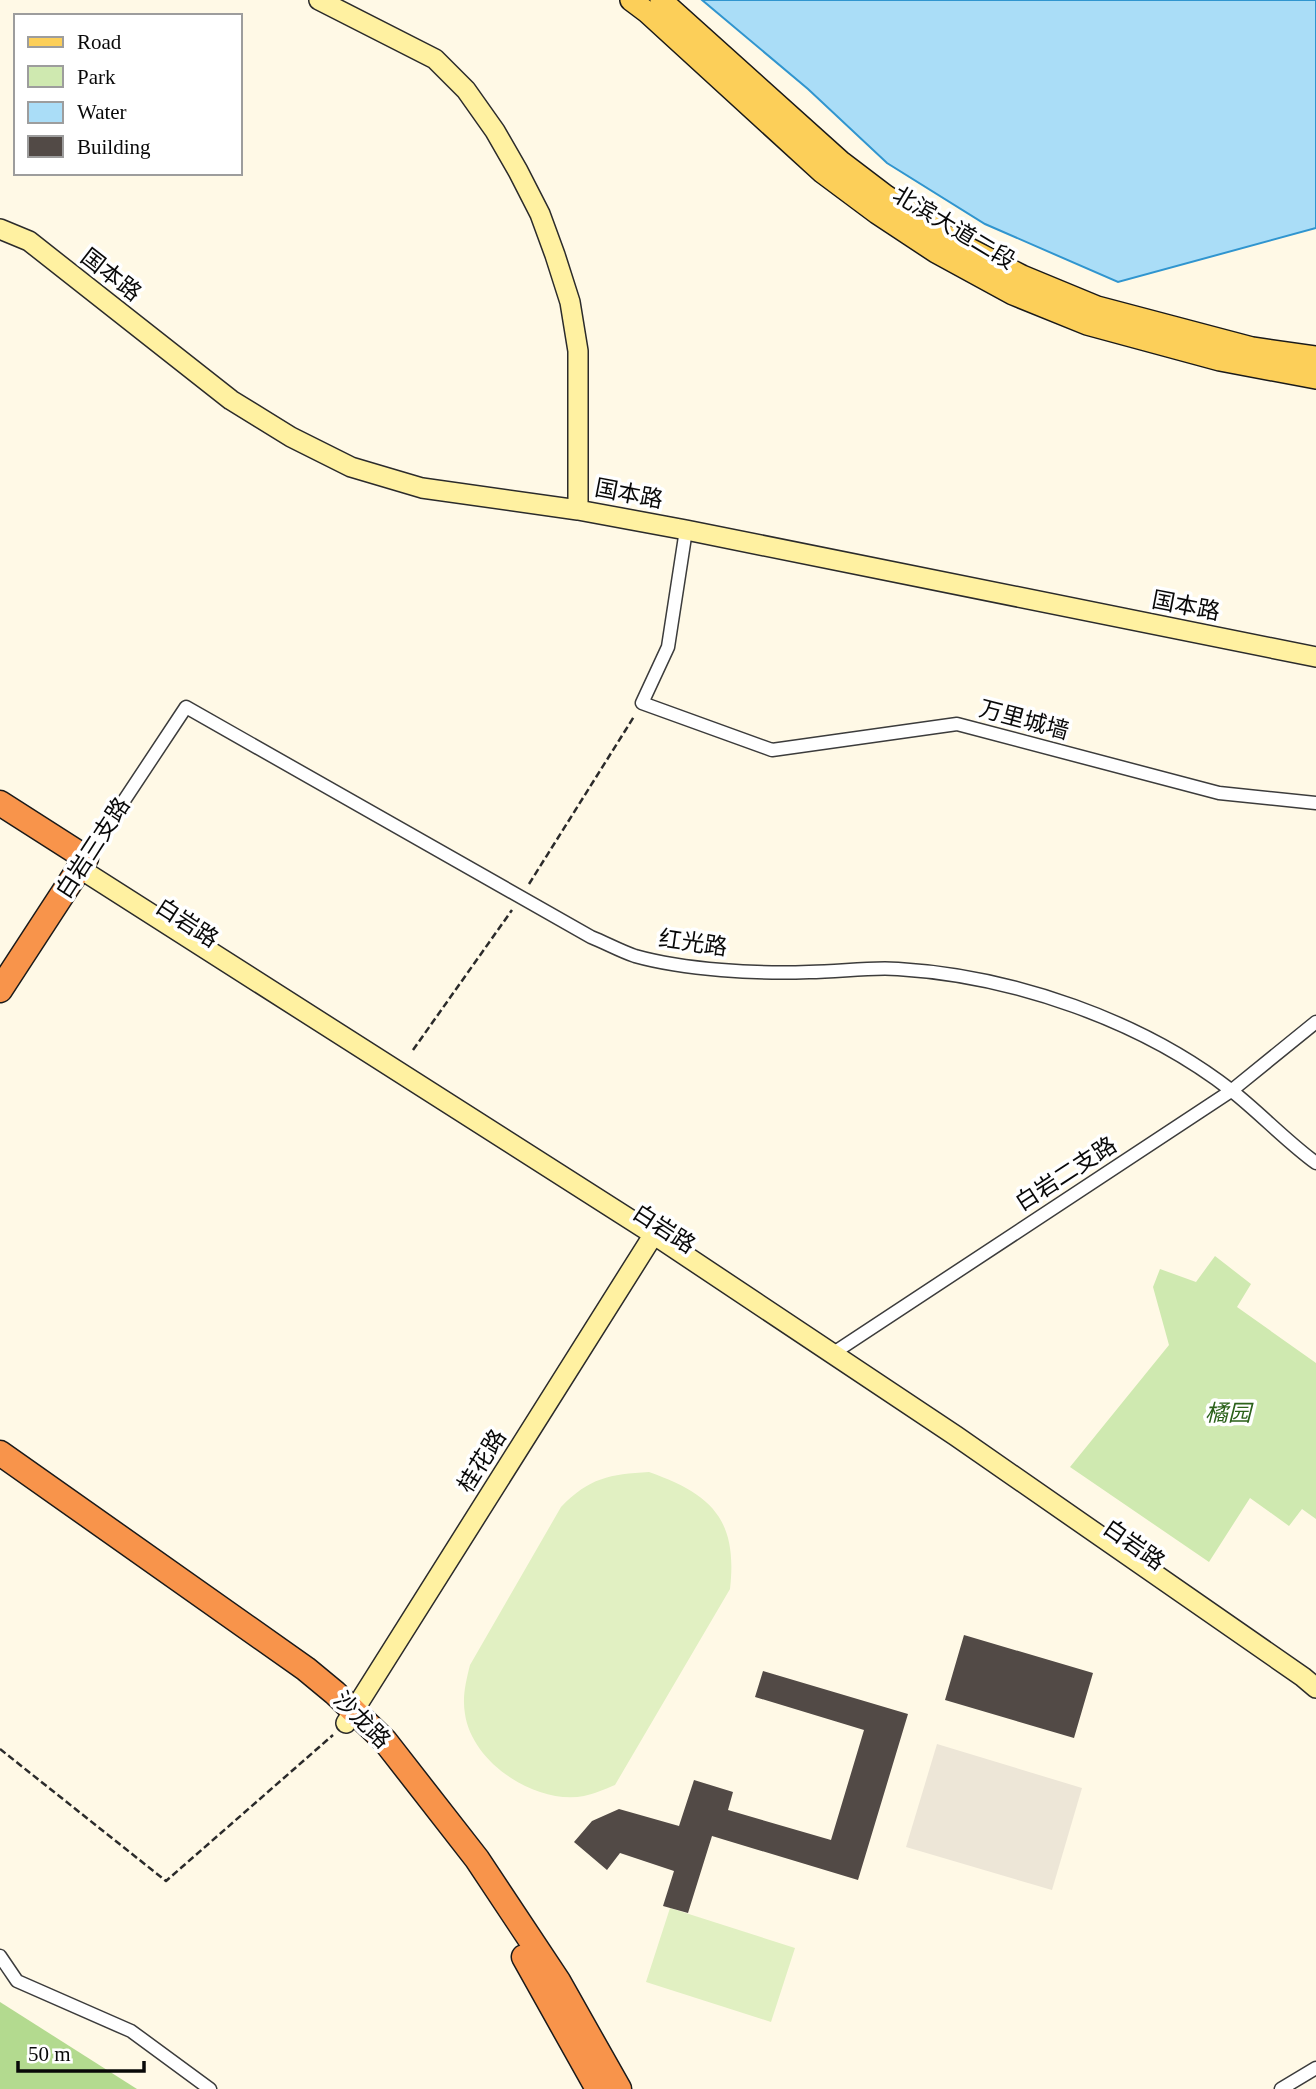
<svg xmlns="http://www.w3.org/2000/svg" width="1316" height="2089" viewBox="0 0 1316 2089" font-family="'Times New Roman','Noto Sans SC',serif">
<style>
.green{fill:#cfe9b0}
.forest{fill:#b3da8f}
.pitch{fill:#e1f0c2}
.plaza{fill:#ede6d7}
.water{fill:#aaddf7;stroke:#3095cf;stroke-width:2}
.building{fill:#524a46}
.lines{fill:none;stroke-linecap:round;stroke-linejoin:round}
.street-casing{stroke:#3c3c3c;stroke-width:15}
.secondary-casing{stroke:#2b2b2b;stroke-width:22}
.primary-casing{stroke:#1a1a1a;stroke-width:24}
.highway-casing{stroke:#1a1a1a;stroke-width:27}
.path{stroke:#2b2b2b;stroke-width:2.5;stroke-dasharray:7 3.5;stroke-linecap:butt}
.street{stroke:#fff;stroke-width:12}
.secondary{stroke:#fff1a1;stroke-width:19}
.primary{stroke:#fccf59;stroke-width:21}
.highway{stroke:#f8944b;stroke-width:24}
.labels{text-anchor:middle;dominant-baseline:central;stroke-width:7;stroke-linejoin:round;paint-order:stroke}
.street-label{font-size:23px;fill:#090909;stroke:#fff}
.park-label{font-size:23px;font-style:italic;fill:#2b611a;stroke:#fff}
</style>
<rect width="100%" height="100%" fill="#fff9e6"/>
<path class="green" d="M1215,1256L1251,1284L1237,1307L1316,1363V1519L1302,1509L1289,1526L1250,1498L1209,1562L1070,1467L1169,1345L1153,1287L1160,1269L1196,1282Z"/>
<path class="forest" d="M0,2002L137,2089H0Z"/>
<path class="pitch" d="M649,1472C711,1494 738,1519 730,1589L615,1785C605,1789 594,1794 584,1796C536,1805 472,1763 465,1714C462,1697 466,1681 470,1665L561,1507C589,1478 610,1474 649,1472Z
M670,1908L795,1948L771,2022L646,1982Z"/>
<path class="plaza" d="M937,1744L1082,1788L1052,1890L906,1847Z"/>
<path class="water" d="M702,0H1316V228L1118,282L985,224L887,163L808,89Z"/>
<path class="building" d="M964,1635L1093,1673L1074,1738L945,1700Z
M763,1671L908,1714L858,1880L712,1836L688,1913L663,1906L674,1871L620,1853L607,1870L574,1842L592,1821L619,1809L679,1826L694,1780L733,1792L728,1810L831,1840L864,1730L755,1697Z"/>
<g class="lines">
<g class="street-casing">
<path id="street" d="M686,530L668,647L642,703L772,750L957,724L1219,793L1316,803
M86,858L186,707L591,937C606,943 620,951 635,956C685,970 757,974 809,972C839,972 868,967 898,969C1013,976 1141,1020 1232,1091C1261,1114 1286,1141 1316,1163
M832,1354L1231,1091L1316,1022
M0,1956L17,1981L131,2031L210,2089
M1281,2089L1316,2068"/>
</g>
<g class="secondary-casing">
<path id="secondary" d="M319,0L435,59L466,90L495,131L518,171L540,214L555,255L570,302L578,351V510
M0,229L29,241L231,400L291,437L351,467L422,488L578,510L686,530L1316,657
M79,868L653,1234L956,1436L1303,1677L1316,1688
M346,1723L659,1226"/>
</g>
<g class="primary-casing">
<path id="primary" d="M631,0L647,12L822,172L877,213L936,252L1013,294L1087,324L1220,360L1316,378
M661,0L840,161L886,196L952,240L1022,276L1097,307L1252,348L1316,357"/>
</g>
<g class="highway-casing">
<path id="highway" d="M0,803L86,858L0,990
M0,1453L306,1669L335,1693L385,1741L477,1859L558,1981L619,2089
M524,1957L598,2089"/>
</g>
<path class="path" d="M529,884L635,715
M413,1050L512,910
M0,1749L166,1881L333,1735"/>
<use href="#street" class="street"/>
<use href="#secondary" class="secondary"/>
<use href="#primary" class="primary"/>
<use href="#highway" class="highway"/>
</g>
<g class="labels">
<g class="street-label">
<text transform="translate(954 228) rotate(31)">北滨大道二段</text>
<text transform="translate(111 275) rotate(38)">国本路</text>
<text transform="translate(629 494) rotate(11)">国本路</text>
<text transform="translate(1186 606) rotate(11)">国本路</text>
<text transform="translate(1024 720) rotate(15)">万里城墙</text>
<text transform="translate(93 848) rotate(-57)">白岩三支路</text>
<text transform="translate(187 923) rotate(33)">白岩路</text>
<text transform="translate(693 943) rotate(8)">红光路</text>
<text transform="translate(1066 1174) rotate(-33)">白岩二支路</text>
<text transform="translate(664 1229) rotate(33)">白岩路</text>
<text transform="translate(482 1461) rotate(-58)">桂花路</text>
<text transform="translate(1134 1545) rotate(35)">白岩路</text>
<text transform="translate(362 1720) rotate(45)">沙龙路</text>
</g>
<g class="park-label">
<text x="1228" y="1413">橘园</text>
</g>
</g>
<rect x="14" y="14" width="228" height="161" fill="#ffffff" stroke="#9d9d9d" stroke-width="2"/>
<rect x="28" y="37" width="35" height="10" fill="#fccf59" stroke="#9d9d9d" stroke-width="2"/>
<text x="77" y="49" font-size="21" fill="#090909">Road</text>
<rect x="28" y="66" width="35" height="21" fill="#cfe9b0" stroke="#9d9d9d" stroke-width="2"/>
<text x="77" y="84" font-size="21" fill="#090909">Park</text>
<rect x="28" y="102" width="35" height="21" fill="#aaddf7" stroke="#9d9d9d" stroke-width="2"/>
<text x="77" y="119" font-size="21" fill="#090909">Water</text>
<rect x="28" y="136" width="35" height="21" fill="#524a46" stroke="#9d9d9d" stroke-width="2"/>
<text x="77" y="154" font-size="21" fill="#090909">Building</text>
<path d="M18 2061v10h126v-10" fill="none" stroke="#090909" stroke-width="3.5"/>
<text x="28" y="2061" font-size="21" fill="#090909" stroke="#ffffff" stroke-width="5" paint-order="stroke">50 m</text>
</svg>
